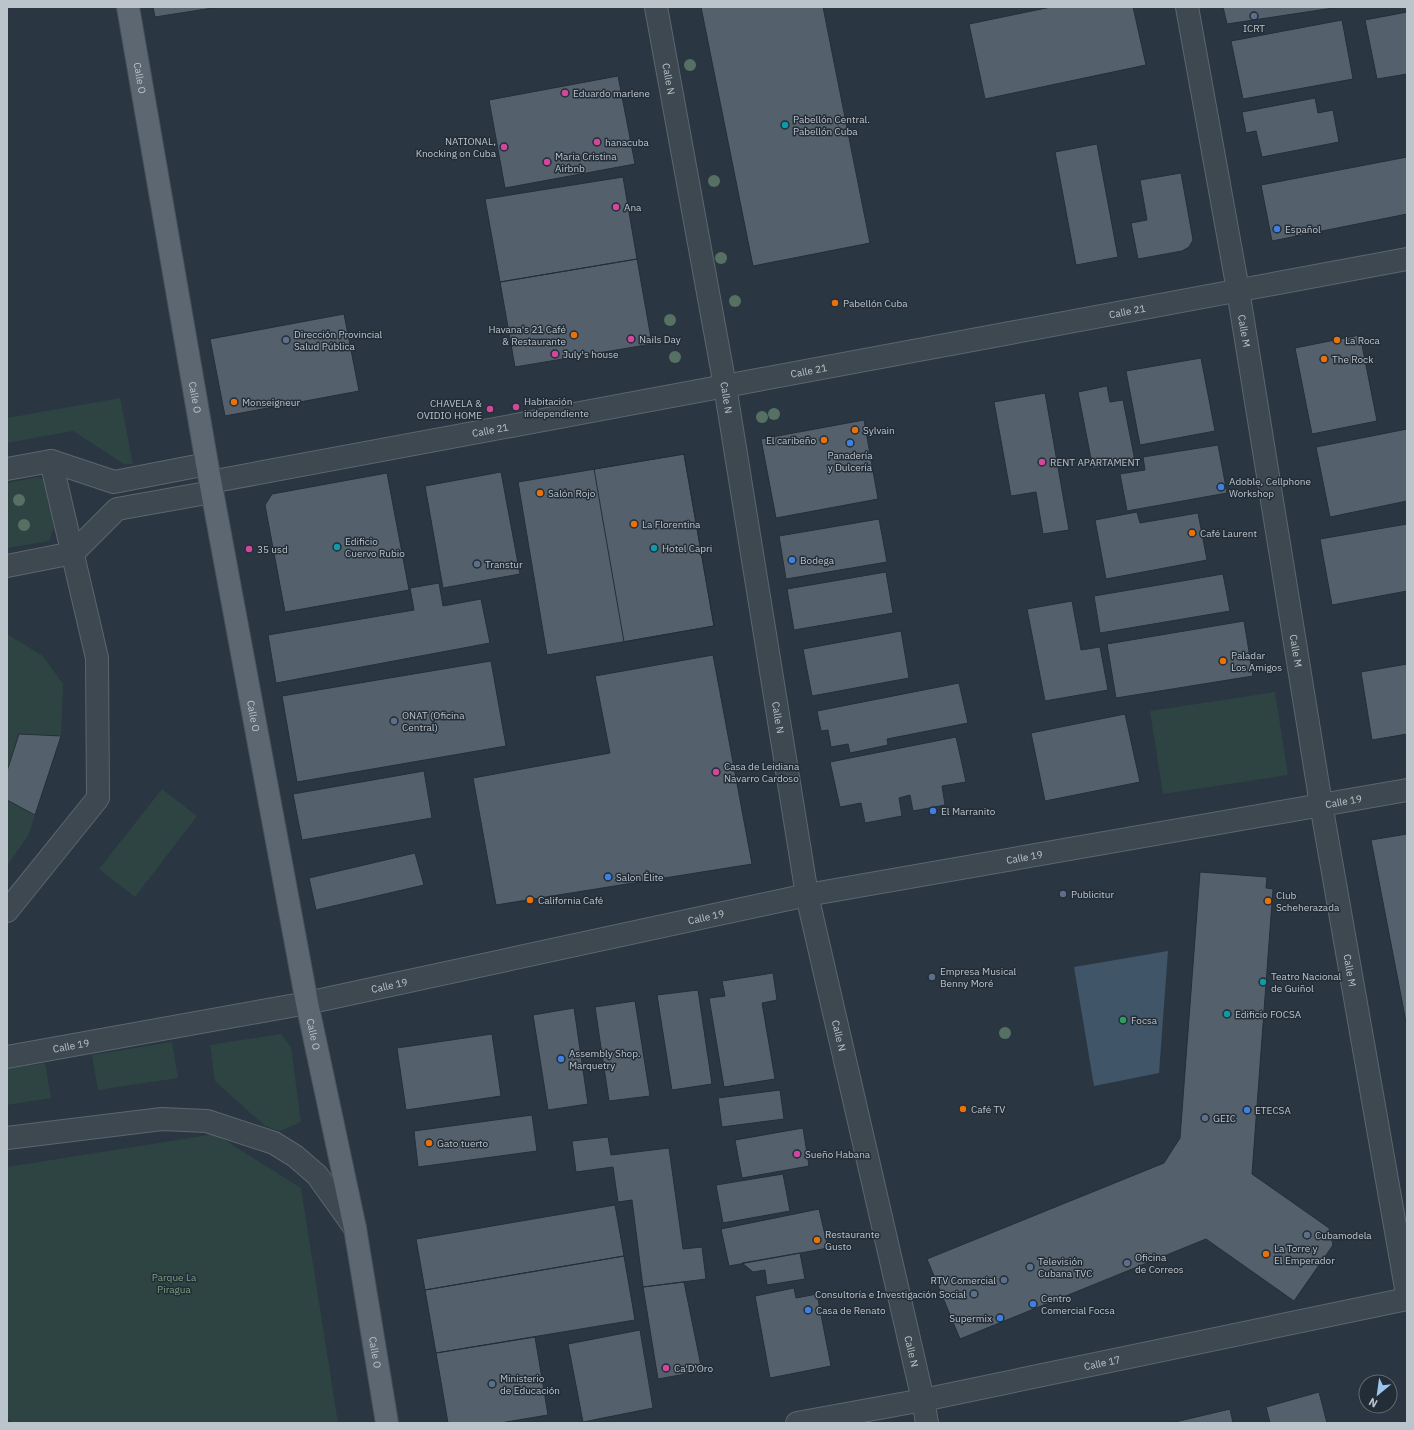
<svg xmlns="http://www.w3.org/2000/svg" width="1414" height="1430" viewBox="0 0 1414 1430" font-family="'IBM Plex Sans',sans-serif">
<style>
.green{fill:#2d4443}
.water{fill:#415568}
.building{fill:#54616c;stroke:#252f39}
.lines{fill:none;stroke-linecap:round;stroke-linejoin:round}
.minor-casing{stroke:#5c666f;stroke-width:24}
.major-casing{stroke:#48515b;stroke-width:24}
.minor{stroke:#3e4851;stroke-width:22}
.major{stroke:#5c6771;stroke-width:22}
.tree{fill:#577064}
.service-dot{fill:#5c6f8a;stroke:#232d37;stroke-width:1.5}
.hotel-dot{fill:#d1479c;stroke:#232d37;stroke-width:1.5}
.culture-dot{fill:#0f9aa8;stroke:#232d37;stroke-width:1.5}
.shop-dot{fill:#3f7fe0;stroke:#232d37;stroke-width:1.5}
.food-dot{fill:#e8710a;stroke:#232d37;stroke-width:1.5}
.leisure-dot{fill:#2e9e5b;stroke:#232d37;stroke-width:1.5}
.labels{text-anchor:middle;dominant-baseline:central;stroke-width:3;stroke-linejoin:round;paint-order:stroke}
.poi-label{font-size:10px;fill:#bbc3cb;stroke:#232d37;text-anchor:start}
.street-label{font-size:10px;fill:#bbc3cb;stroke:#232d37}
.park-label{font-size:10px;fill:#7c9f80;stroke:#232d37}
</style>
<rect width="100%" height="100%" fill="#2a3641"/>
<path class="green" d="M120,398L133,464H124L73,431L7,443V418Z
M38,477L47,481L54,528L49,541L7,548V483Z
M7,634L43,656L63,684L61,736L28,836L7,866Z
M1275,692L1288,775L1163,794L1150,711Z
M162,789L197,816L135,897L99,869Z
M281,1034L291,1047L301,1122L280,1131L265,1126L215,1081L210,1045Z
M172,1042L178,1078L98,1090L92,1055Z
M45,1063L51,1098L7,1105V1069Z
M215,1134L301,1188L338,1423H13L7,1418V1167Z"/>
<path class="water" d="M1168,951L1159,1073L1094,1086L1074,967Z"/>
<path class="building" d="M153,7H219L155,17Z
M701,7H823L870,243L753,266Z
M1051,7H1133L1146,65L985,99L969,24Z
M1223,7H1340L1227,24Z
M1407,12V74L1377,79L1365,20Z
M1342,20L1353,79L1243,99L1231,41Z
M618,76L635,164L505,188L489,100Z
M1315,98L1318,113L1333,110L1339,142L1262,157L1256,131L1246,133L1242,112Z
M1097,144L1118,257L1076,265L1055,152Z
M1407,157V214L1272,241L1261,185Z
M1181,173L1193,240L1189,247L1182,251L1138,259L1131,223L1147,220L1140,180Z
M623,177L637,259L500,282L485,199Z
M637,259L652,344L515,367L500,282Z
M344,314L359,391L225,416L210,339Z
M1360,335L1377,421L1312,434L1295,348Z
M1201,358L1215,431L1140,445L1126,371Z
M1107,386L1110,402L1123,400L1135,461L1093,469L1078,392Z
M1045,393L1069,530L1043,534L1036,492L1011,496L994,402Z
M864,420L878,499L776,518L761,439Z
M1407,429V501L1330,517L1316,447Z
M1218,445L1227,493L1127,511L1120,474L1145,470L1143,457Z
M684,454L714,626L624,642L594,469Z
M684,454L714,626L547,655L518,482Z
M501,472L520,574L443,588L425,486Z
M387,473L409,590L285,612L265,505L272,494Z
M1137,512L1140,523L1198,513L1207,560L1106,579L1095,520Z
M879,519L887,562L786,579L779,536Z
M1407,524V591L1332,605L1320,539Z
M886,572L893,613L794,630L787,589Z
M1223,574L1230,611L1100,633L1094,596Z
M439,583L443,606L481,599L490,643L276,683L268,635L414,610L410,588Z
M1072,601L1081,650L1100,647L1108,690L1045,701L1027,609Z
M1244,621L1253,676L1116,698L1107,644Z
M901,631L909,678L812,696L803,649Z
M713,655L752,864L496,905L473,778L610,753L595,676Z
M491,661L506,746L297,782L282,696Z
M1407,664V734L1372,740L1361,672Z
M959,683L968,723L887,739L888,745L850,753L848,744L831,747L828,730L821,731L817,711Z
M1125,714L1140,782L1045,801L1031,733Z
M19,734L61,736L35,815L7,800V771Z
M956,737L966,782L942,786L945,805L913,811L910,795L899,798L902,816L865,823L861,803L840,807L830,762Z
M424,771L432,818L302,840L293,794Z
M1407,834V1027L1371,840Z
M415,853L424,885L316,910L309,878Z
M1200,872L1267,877L1266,888L1273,889L1252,1174L1329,1228L1333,1245L1294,1301L1206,1239L960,1339L927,1259L1164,1163L1180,1138Z
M773,973L777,1000L762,1003L775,1079L724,1087L709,998L725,996L722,981Z
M698,990L712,1084L672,1090L657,995Z
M635,1001L650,1096L609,1101L595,1007Z
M574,1008L588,1104L548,1110L533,1015Z
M492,1034L501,1096L406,1110L397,1048Z
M780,1090L784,1119L722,1127L718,1098Z
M532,1115L537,1151L418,1167L414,1131Z
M803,1128L809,1166L742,1178L735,1140Z
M608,1137L611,1155L669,1148L683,1249L702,1247L706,1279L643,1287L632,1200L618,1202L613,1167L576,1172L572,1141Z
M783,1174L790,1211L723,1223L716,1185Z
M615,1205L624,1256L425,1290L416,1239Z
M819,1209L828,1248L729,1266L721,1229Z
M800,1253L805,1279L767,1285L765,1270L753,1272L742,1263Z
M624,1256L635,1320L436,1353L425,1290Z
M684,1282L702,1371L658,1379L643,1287Z
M794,1288L796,1298L817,1294L831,1366L770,1378L755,1296Z
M640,1330L653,1408L583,1422L568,1344Z
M535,1337L548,1415L500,1423H448L436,1353Z
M1319,1392L1327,1423H1270L1266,1407Z
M1230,1409L1233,1423H1171Z"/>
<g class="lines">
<g class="minor-casing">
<g id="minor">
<path id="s1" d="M656,7L725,386L807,895L923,1400L927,1423"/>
<path id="s2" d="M1187,7L1238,290L1321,804L1407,1294"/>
<path d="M7,469L51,461L114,482L207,464"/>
<path id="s3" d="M210,482L1407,259"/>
<path d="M7,566L73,553L117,509L212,492"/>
<path d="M7,911L98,798L97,658L51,461"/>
<path id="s4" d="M7,1057L307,1003L807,895L1407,790"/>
<path d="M7,1138L162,1119L207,1121L274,1143L295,1156L317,1175L355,1228"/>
<path id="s5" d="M797,1423L923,1400L1407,1299"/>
</g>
</g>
<g class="major-casing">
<g id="major">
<path id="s6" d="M128,7L207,464L307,1003L355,1228L387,1423"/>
</g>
</g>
<use href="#minor" class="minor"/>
<use href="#major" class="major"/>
</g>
<g class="tree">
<circle cx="690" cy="65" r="6"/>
<circle cx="714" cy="181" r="6"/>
<circle cx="721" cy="258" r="6"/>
<circle cx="735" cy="301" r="6"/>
<circle cx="670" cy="320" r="6"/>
<circle cx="675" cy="357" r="6"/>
<circle cx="774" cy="414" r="6"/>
<circle cx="762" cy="417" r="6"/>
<circle cx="19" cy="500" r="6"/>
<circle cx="24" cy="525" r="6"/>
<circle cx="1005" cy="1033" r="6"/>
</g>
<g class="service-dot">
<circle cx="1254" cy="16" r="4"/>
<circle cx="286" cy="340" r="4"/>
<circle cx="477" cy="564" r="4"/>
<circle cx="394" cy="721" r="4"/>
<circle cx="1063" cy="894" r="4"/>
<circle cx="932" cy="977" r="4"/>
<circle cx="1205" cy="1118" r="4"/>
<circle cx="1307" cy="1235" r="4"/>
<circle cx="1127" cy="1263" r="4"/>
<circle cx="1030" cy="1267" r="4"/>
<circle cx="1004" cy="1280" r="4"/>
<circle cx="974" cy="1294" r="4"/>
<circle cx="492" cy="1384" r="4"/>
</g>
<g class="hotel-dot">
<circle cx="565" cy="93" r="4"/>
<circle cx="597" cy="142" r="4"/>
<circle cx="504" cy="147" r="4"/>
<circle cx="547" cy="162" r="4"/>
<circle cx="616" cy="207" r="4"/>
<circle cx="631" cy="339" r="4"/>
<circle cx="555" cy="354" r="4"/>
<circle cx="516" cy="407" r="4"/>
<circle cx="490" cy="409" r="4"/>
<circle cx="1042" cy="462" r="4"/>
<circle cx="249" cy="549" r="4"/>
<circle cx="716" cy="772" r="4"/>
<circle cx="797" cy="1154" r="4"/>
<circle cx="666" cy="1368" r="4"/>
</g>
<g class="culture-dot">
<circle cx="785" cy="125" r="4"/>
<circle cx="337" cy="547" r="4"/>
<circle cx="654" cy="548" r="4"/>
<circle cx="1263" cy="982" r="4"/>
<circle cx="1227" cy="1014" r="4"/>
</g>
<g class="shop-dot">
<circle cx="1277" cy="229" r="4"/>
<circle cx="850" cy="443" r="4"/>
<circle cx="1221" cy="487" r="4"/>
<circle cx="792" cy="560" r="4"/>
<circle cx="933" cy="811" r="4"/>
<circle cx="608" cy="877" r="4"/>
<circle cx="561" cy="1059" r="4"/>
<circle cx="1247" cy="1110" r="4"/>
<circle cx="1033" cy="1304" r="4"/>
<circle cx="808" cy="1310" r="4"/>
<circle cx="1000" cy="1318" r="4"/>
</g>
<g class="food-dot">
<circle cx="835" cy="303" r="4"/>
<circle cx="574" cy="335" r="4"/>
<circle cx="1337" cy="340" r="4"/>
<circle cx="1324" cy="359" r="4"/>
<circle cx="234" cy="402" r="4"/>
<circle cx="855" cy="430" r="4"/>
<circle cx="824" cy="440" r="4"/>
<circle cx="540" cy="493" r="4"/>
<circle cx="634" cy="524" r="4"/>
<circle cx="1192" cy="533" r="4"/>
<circle cx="1223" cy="661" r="4"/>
<circle cx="530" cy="900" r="4"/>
<circle cx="1268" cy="901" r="4"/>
<circle cx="963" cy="1109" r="4"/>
<circle cx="429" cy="1143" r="4"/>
<circle cx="817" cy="1240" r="4"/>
<circle cx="1266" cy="1254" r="4"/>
</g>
<circle class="leisure-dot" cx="1123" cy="1020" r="4"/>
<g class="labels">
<g class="poi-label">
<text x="1254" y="28" text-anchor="middle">ICRT</text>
<text x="573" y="93">Eduardo marlene</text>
<text x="793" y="119">Pabellón Central.<tspan x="793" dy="12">Pabellón Cuba</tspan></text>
<text x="496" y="141" text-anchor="end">NATIONAL,<tspan x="496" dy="12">Knocking on Cuba</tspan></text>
<text x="605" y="142">hanacuba</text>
<text x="555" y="156">Maria Cristina<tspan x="555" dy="12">Airbnb</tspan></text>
<text x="624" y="207">Ana</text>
<text x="1285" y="229">Español</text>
<text x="843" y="303">Pabellón Cuba</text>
<text x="566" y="329" text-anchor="end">Havana's 21 Café<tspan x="566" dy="12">&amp; Restaurante</tspan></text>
<text x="294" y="334">Dirección Provincial<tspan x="294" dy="12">Salud Pública</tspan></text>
<text x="639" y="339">Nails Day</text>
<text x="1345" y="340">La Roca</text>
<text x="563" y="354">July's house</text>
<text x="1332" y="359">The Rock</text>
<text x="524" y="401">Habitación<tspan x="524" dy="12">independiente</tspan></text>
<text x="242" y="402">Monseigneur</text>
<text x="482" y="403" text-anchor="end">CHAVELA &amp;<tspan x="482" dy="12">OVIDIO HOME</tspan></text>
<text x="863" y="430">Sylvain</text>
<text x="816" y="440" text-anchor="end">El caribeño</text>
<text x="850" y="455" text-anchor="middle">Panadería<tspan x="850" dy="12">y Dulcería</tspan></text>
<text x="1050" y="462">RENT APARTAMENT</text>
<text x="1229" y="481">Adoble, Cellphone<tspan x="1229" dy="12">Workshop</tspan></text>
<text x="548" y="493">Salón Rojo</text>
<text x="642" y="524">La Florentina</text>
<text x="1200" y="533">Café Laurent</text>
<text x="345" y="541">Edificio<tspan x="345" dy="12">Cuervo Rubio</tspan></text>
<text x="662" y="548">Hotel Capri</text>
<text x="257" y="549">35 usd</text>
<text x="800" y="560">Bodega</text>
<text x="485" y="564">Transtur</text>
<text x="1231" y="655">Paladar<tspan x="1231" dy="12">Los Amigos</tspan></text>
<text x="402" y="715">ONAT (Oficina<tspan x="402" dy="12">Central)</tspan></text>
<text x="724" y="766">Casa de Leidiana<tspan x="724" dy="12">Navarro Cardoso</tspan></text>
<text x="941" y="811">El Marranito</text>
<text x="616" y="877">Salon Élite</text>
<text x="1071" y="894">Publicitur</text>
<text x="1276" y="895">Club<tspan x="1276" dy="12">Scheherazada</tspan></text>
<text x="538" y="900">California Café</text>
<text x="940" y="971">Empresa Musical<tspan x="940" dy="12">Benny Moré</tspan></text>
<text x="1271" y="976">Teatro Nacional<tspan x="1271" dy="12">de Guiñol</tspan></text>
<text x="1235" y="1014">Edificio FOCSA</text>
<text x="1131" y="1020">Focsa</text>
<text x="569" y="1053">Assembly Shop.<tspan x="569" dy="12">Marquetry</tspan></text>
<text x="971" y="1109">Café TV</text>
<text x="1255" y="1110">ETECSA</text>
<text x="1213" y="1118">GEIC</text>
<text x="437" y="1143">Gato tuerto</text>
<text x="805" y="1154">Sueño Habana</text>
<text x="825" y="1234">Restaurante<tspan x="825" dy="12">Gusto</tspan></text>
<text x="1315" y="1235">Cubamodela</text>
<text x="1274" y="1248">La Torre y<tspan x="1274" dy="12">El Emperador</tspan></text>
<text x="1135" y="1257">Oficina<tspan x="1135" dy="12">de Correos</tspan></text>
<text x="1038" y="1261">Televisión<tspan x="1038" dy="12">Cubana TVC</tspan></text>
<text x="996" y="1280" text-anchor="end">RTV Comercial</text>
<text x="966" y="1294" text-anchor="end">Consultoría e Investigación Social</text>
<text x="1041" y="1298">Centro<tspan x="1041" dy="12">Comercial Focsa</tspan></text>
<text x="816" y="1310">Casa de Renato</text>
<text x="992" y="1318" text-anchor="end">Supermix</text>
<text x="674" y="1368">Ca'D'Oro</text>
<text x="500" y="1378">Ministerio<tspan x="500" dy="12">de Educación</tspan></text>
</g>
<g class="street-label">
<text stroke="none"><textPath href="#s6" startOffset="72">Calle O</textPath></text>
<text stroke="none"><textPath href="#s1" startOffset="73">Calle N</textPath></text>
<text stroke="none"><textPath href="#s3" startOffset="933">Calle 21</textPath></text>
<text stroke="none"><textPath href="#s2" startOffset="329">Calle M</textPath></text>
<text stroke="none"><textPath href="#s3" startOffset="609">Calle 21</textPath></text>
<text stroke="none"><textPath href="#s6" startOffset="396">Calle O</textPath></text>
<text stroke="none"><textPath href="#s1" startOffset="397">Calle N</textPath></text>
<text stroke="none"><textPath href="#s3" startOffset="285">Calle 21</textPath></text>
<text stroke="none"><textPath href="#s2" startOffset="653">Calle M</textPath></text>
<text stroke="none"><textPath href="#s6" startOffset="720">Calle O</textPath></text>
<text stroke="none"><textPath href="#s1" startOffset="721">Calle N</textPath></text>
<text stroke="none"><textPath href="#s4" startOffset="1361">Calle 19</textPath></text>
<text stroke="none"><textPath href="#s4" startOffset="1037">Calle 19</textPath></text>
<text stroke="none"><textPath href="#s4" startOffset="713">Calle 19</textPath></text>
<text stroke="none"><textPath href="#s2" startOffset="977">Calle M</textPath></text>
<text stroke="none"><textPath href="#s4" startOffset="389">Calle 19</textPath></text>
<text stroke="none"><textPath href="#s6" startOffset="1044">Calle O</textPath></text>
<text stroke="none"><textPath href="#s1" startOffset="1045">Calle N</textPath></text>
<text stroke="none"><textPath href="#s4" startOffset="65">Calle 19</textPath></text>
<text stroke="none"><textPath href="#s1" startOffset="1369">Calle N</textPath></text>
<text stroke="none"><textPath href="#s6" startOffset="1368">Calle O</textPath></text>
<text stroke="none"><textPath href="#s5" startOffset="311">Calle 17</textPath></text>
</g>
<g class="park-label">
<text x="174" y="1277">Parque La<tspan x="174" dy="12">Piragua</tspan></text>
</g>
</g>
<rect width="1414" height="1430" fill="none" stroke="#bbc3cb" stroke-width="16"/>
<g transform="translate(1378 1394) rotate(209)"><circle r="19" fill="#232d37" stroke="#606972"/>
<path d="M0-3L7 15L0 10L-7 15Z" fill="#9cc4ef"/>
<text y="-6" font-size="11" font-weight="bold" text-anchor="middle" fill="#bbc3cb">N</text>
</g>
</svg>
